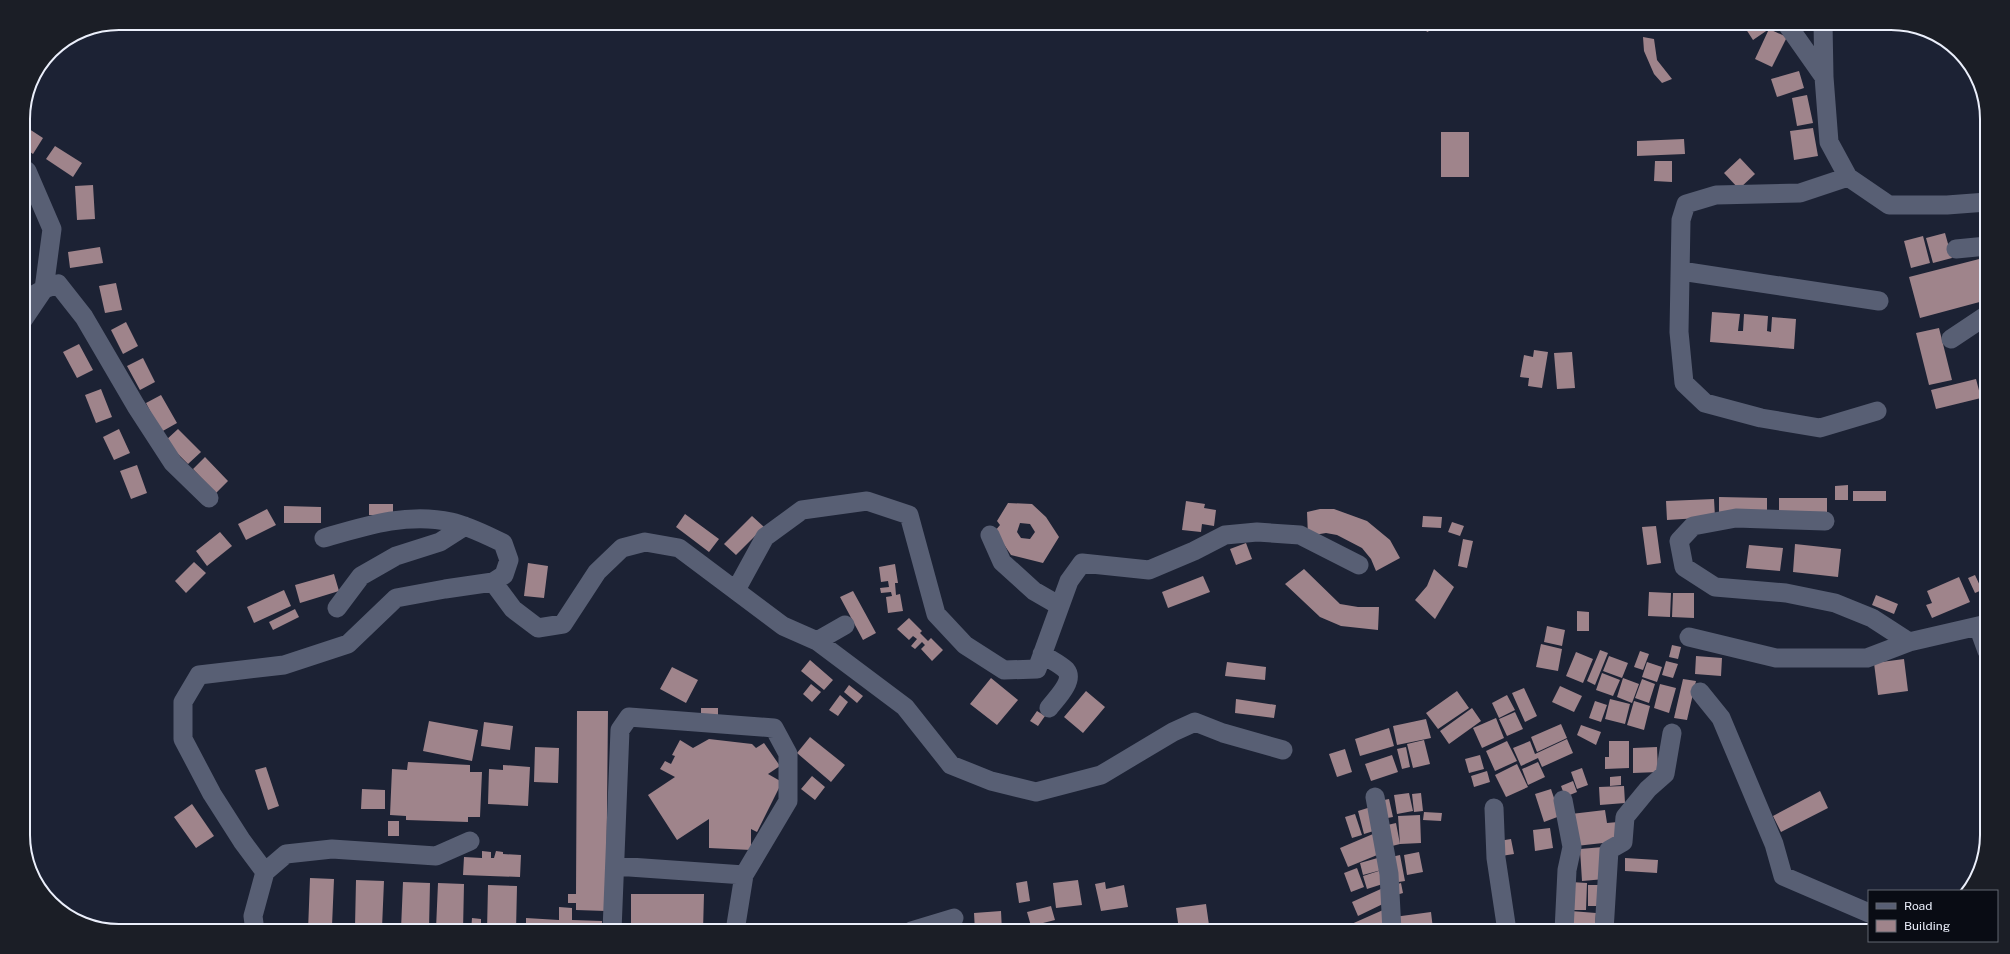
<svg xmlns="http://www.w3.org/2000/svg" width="2010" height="954" viewBox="0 0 2010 954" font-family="'Public Sans',sans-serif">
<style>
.building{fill:#9f848b;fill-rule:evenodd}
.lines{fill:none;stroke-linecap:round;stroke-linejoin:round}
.minor{stroke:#585f74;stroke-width:19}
.rim{fill:none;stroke:#ebeffb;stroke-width:2}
</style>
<rect width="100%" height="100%" fill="#1c2234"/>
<path class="building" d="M1410,23H1433L1428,32Z
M1589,23H1605L1600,30Z
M1624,23H1640L1636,30Z
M1742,23H1769L1772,27L1753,40Z
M1769,29L1787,37L1772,67L1755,59Z
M1643,37L1654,39L1657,60L1672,79L1662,83L1654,74L1644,51Z
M1799,71L1804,88L1777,97L1771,79Z
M1807,95L1813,123L1797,126L1792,98Z
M23,125L43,138L33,154L23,147Z
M1813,128L1818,156L1794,160L1790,131Z
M1441,132H1469V177H1441Z
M1684,139L1685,154L1637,156V141Z
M55,146L82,163L73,177L46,159Z
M1740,158L1755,174L1739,189L1724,173Z
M1655,161H1672V182L1654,181Z
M93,185L95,219L77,220L75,186Z
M1945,233L1952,258L1933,263L1926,238Z
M1923,236L1930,263L1911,268L1904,241Z
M100,247L103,263L70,268L68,252Z
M1987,257V300L1920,318L1909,277Z
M116,283L122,310L105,313L99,286Z
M1712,312L1740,314L1738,331H1743L1744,314L1768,316L1767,331L1771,332L1772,317L1796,319L1794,349L1710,342Z
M126,322L138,346L123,354L111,330Z
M1939,328L1952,380L1929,385L1916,333Z
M79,344L93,370L77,378L63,352Z
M1534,350L1548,352L1542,388L1528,386L1529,378L1520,377L1524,355L1533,357Z
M1572,352L1575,388L1557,389L1554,353Z
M143,358L155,382L140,390L127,366Z
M1976,379L1981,398L1936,409L1931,390Z
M101,389L112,417L96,423L85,395Z
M161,395L177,423L161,432L146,403Z
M119,429L130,453L114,460L103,437Z
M178,429L201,452L188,464L165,441Z
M205,457L228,481L216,493L193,469Z
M137,465L147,493L131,499L120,471Z
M1848,485V500H1835V486Z
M1853,491H1886V501H1853Z
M1719,497L1767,498V514H1719Z
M1779,498H1827V515L1779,514Z
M1714,499L1715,517L1667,520L1666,501Z
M1186,501L1205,504L1204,508L1216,510L1214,526L1202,524L1201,532L1182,530Z
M1008,503L1032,504L1046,517L1059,537L1043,563L1011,555L995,531L1000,525L997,521ZM1020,523L1030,524L1035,532L1030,539L1021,538L1017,532Z
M369,504H393V515H369Z
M284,506L321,507V523H284Z
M267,509L276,525L246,540L238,524Z
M1320,509H1334L1367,521L1390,540L1400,558L1376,571L1371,559L1362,548L1337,535L1326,533L1308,536L1307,512Z
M685,514L719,539L709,552L676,527Z
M752,516L764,527L736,555L724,544Z
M1423,516L1442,517L1441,528L1422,527Z
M1452,522L1464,526L1460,536L1448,532Z
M1656,526L1661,563L1647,565L1642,527Z
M220,532L232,546L207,566L196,551Z
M1463,539L1473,541L1467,568L1458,566Z
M1246,543L1252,559L1236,565L1230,549Z
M1795,544L1841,549L1838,577L1793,572Z
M1749,545L1783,548L1780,571L1746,568Z
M194,562L206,573L186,593L175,581Z
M528,563L548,566L544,598L524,596Z
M895,564L898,583H895L896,595L900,594L903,611L888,613L886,597L892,596L891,592L881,593L880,588L889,587L888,581L881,582L879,567Z
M1304,569L1340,604L1358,607H1379L1378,630L1341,626L1320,617L1285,584Z
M1434,569L1454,587L1435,619L1415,600L1427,586Z
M334,574L339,591L300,603L295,585Z
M1975,575L1982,590L1975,593L1968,578Z
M1203,576L1210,592L1168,608L1162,592Z
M1959,577L1970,602L1932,618L1926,605L1932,603L1927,591Z
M284,590L291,606L254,623L247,607Z
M853,591L876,633L863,640L840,597Z
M1649,592L1671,593L1670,617L1648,616Z
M1673,593H1694V618L1672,617Z
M1876,595L1898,604L1894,614L1872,605Z
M295,609L299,617L273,630L269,622Z
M1577,611L1589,612V631H1577Z
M909,618L922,631L920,633L928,641L931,638L943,650L932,661L921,649L925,645L922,642L915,649L911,646L917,639L913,636L909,640L897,629Z
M1547,626L1565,630L1562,646L1544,642Z
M1541,644L1562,649L1558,671L1536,667Z
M1672,645L1681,647L1678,659L1669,657Z
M1600,650L1608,653L1595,685L1587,681Z
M1640,651L1649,654L1643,670L1634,667Z
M1576,652L1593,659L1583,683L1566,676Z
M1609,656L1628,663L1622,678L1603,671Z
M1696,656L1722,658L1721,676L1695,674Z
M1904,659L1908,691L1878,695L1874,663Z
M810,660L833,680L824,690L801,671Z
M1666,661L1678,664L1673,678L1662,675Z
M1227,662L1266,667L1265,680L1225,676Z
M1647,662L1662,667L1657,682L1642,677Z
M672,667L698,680L686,703L660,689Z
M1602,673L1620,680L1613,696L1596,690Z
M991,678L1018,700L997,725L970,704Z
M1623,678L1639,684L1632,703L1617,697Z
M1642,679L1655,684L1649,703L1635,698Z
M1683,679L1696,681L1687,720L1674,718Z
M811,684L821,692L812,702L803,694Z
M1660,684L1676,688L1669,713L1654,708Z
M849,685L863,696L857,703L844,692Z
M1560,686L1582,696L1574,712L1552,702Z
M1524,688L1537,716L1525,722L1512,693Z
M1086,691L1105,707L1083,733L1064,717Z
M1457,691L1469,708L1438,729L1426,713Z
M840,695L848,702L838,716L829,710Z
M1507,695L1515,710L1499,718L1492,703Z
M1236,699L1276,705L1274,718L1235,713Z
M1610,699L1630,704L1625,724L1605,719Z
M1595,701L1607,705L1601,722L1589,718Z
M1634,701L1650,706L1644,730L1627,725Z
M701,708H718V715H701Z
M1472,708L1481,721L1449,744L1440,731Z
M577,711H608L606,911L576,910V903H568V894H576Z
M1037,711L1045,716L1038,726L1030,721Z
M1515,712L1523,729L1507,736L1499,719Z
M23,714L27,715L24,726H23Z
M1496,718L1504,738L1482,748L1473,728Z
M1426,719L1431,738L1397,745L1393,726Z
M429,721L478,730L472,761L423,751Z
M484,722L513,726L510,750L481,746Z
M1561,724L1567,738L1537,752L1531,737Z
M1581,725L1601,732L1596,745L1577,735Z
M1389,728L1394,746L1360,756L1355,739Z
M810,737L845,765L831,782L797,753Z
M709,739L752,744L756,748L764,743L780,766L768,774L782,782L757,832L751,829V850L709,848V819L677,840L648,795L675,777L660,769L665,761L671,764L675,756L672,755L680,740L693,748Z
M1567,739L1573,753L1542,767L1538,758L1521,766L1513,748L1530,741L1535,754Z
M1424,740L1430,764L1413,768L1407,744Z
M1507,741L1517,761L1495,771L1486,751Z
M1609,741H1629V768L1605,769V757H1609Z
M535,747L559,748L558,783L534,782Z
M1406,747L1410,767L1402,769L1397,749Z
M1657,747L1658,772L1633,773V748Z
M1345,749L1352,772L1337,777L1329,754Z
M1392,755L1398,772L1371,781L1365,764Z
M1480,755L1484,769L1469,773L1465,759Z
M408,762L470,765V772H482L480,817H468V822L406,820V816L390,815L392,769L407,770Z
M1538,762L1545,777L1528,785L1522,769Z
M1517,764L1528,787L1506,797L1495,775Z
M503,765L530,767L528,806L488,804L489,769L503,770Z
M266,767L279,806L268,810L255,770Z
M1582,768L1588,785L1577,789L1571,772Z
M1487,771L1490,782L1474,787L1471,776Z
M812,776L825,787L815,800L801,789Z
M1621,776V785L1610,786V777Z
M1573,781L1577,792L1565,797L1561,786Z
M1624,786L1625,803L1600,805L1599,787Z
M362,789L385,790V809H361Z
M1551,789L1560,816L1544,822L1535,794Z
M1820,791L1828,808L1781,832L1773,816Z
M1409,793L1413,811L1397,814L1394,795Z
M1421,793L1423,811L1414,812L1412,794Z
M1389,799L1393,817L1382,819L1379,801Z
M192,804L214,836L196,848L174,817Z
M1374,806L1380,829L1364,834L1358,811Z
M1605,810L1607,823L1618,822L1621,841L1576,846L1571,814Z
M1424,812L1442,813L1441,821L1423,820Z
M1355,814L1362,835L1352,838L1345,817Z
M1420,815L1421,843L1400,844L1398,816Z
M388,821H399V836H388Z
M1396,823L1400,844L1388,847L1383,826Z
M1550,828L1553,848L1535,851L1533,830Z
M1373,834L1382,853L1348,867L1340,848Z
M1511,839L1514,854L1501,856L1499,841Z
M1603,847L1605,879L1582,881L1580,849Z
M482,851L491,852V858H494L496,851L503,852V854L521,855L520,877L463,875L464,857L482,858Z
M1419,852L1423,872L1407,875L1404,855Z
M1400,855L1405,881L1392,883L1387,858Z
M1381,857L1385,869L1363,875L1360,863Z
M1625,858L1658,860L1657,873L1625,871Z
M1357,868L1364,887L1351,892L1344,873Z
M1385,869L1389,882L1367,889L1363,876Z
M310,878L334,879L332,926L355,927L356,880L384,881L382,928L401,929L403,882L430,883L429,929H436L438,883L464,884L463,931H308Z
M1078,880L1082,905L1056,908L1053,883Z
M1027,881L1030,901L1019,903L1016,883Z
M1105,882L1106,889L1124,885L1128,907L1101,911L1095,884Z
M1571,882L1587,883L1586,910H1571Z
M1401,883L1403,893L1393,896L1391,886Z
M488,885L517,886L516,931H487Z
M1588,885H1605V906H1588Z
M1383,888L1389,901L1358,916L1352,902Z
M631,894H704L703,931H631Z
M1206,904L1209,925L1179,930L1176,908Z
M1051,906L1055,920L1031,926L1027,912Z
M559,907L572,908V920L602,921V931H526V918L559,920Z
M1383,910L1389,924L1374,931H1349L1347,926Z
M1001,911L1002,931H975L974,913Z
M1571,911L1596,913L1595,927L1570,926Z
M1431,912L1433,929L1396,931L1394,917Z
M472,918L481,919V931H471Z
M1568,926L1592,928V931H1568Z"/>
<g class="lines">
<path class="minor" d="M1786,23L1824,77
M1823,23L1824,77L1829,142L1848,177L1889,205H1947L1987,202
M23,168L27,171L52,229L44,289L23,320
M1848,177L1800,193L1716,195L1686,204L1681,220L1679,332L1684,383L1705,403L1761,418L1820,428L1877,411
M1956,249L1987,246
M1681,271L1879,301
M23,301L44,289L58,284L84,317L136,406L173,463L209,498
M1951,339L1987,315
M1825,521L1736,518L1693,526L1679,541L1684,567L1715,587L1786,593L1835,603L1872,618L1909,642
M990,535L1002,562L1034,591L1060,606
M324,538C365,526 408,512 451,522C469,526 486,535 503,543L509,560L504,575L493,582
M736,590L765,537L802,510L867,501L909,515L936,614L965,645L1004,670L1037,669L1069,581L1082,563L1149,570L1194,551L1225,535L1257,532L1300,535L1359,565
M337,608L361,576L396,556L440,542L465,526
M1978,626L1987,651
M1689,637L1776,658H1867L1909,642L1987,624
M817,641L845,625
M1042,654C1049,659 1060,664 1066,670C1075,681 1055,700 1049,708
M1700,692L1721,718L1774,844L1783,876L1869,913
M1375,797L1389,874L1392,931
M1563,800L1572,847L1567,870L1564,931
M1494,808L1496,858L1507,931
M615,866L744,875
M265,872L286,854L332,849L436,856L470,841
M255,931L253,916L265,872L242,841L212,794L183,739V702L199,675L284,665L348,644L396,598L445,589L493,582L513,609L538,628L563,624L597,572L622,548L645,542L679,548L783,626L817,641L905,707L951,765L991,781L1036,792L1101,775L1173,732L1195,722L1223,733L1283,750
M612,931L620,730L629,717L774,728L788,754V801L744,875L735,931
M911,931L954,918
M1604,931L1609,850L1623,842L1625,817L1648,789L1665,774L1672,733"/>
</g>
<path d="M0 0H2010V954H0ZM119 30H1891A89 89 0 0 1 1980 119V835A89 89 0 0 1 1891 924H119A89 89 0 0 1 30 835V119A89 89 0 0 1 119 30Z" fill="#1b1e26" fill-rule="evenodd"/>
<path class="rim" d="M119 30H1891A89 89 0 0 1 1980 119V835A89 89 0 0 1 1891 924H119A89 89 0 0 1 30 835V119A89 89 0 0 1 119 30Z"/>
<rect x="1868" y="890" width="130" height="52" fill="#090c14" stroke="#636770"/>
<rect x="1876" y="903" width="20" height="6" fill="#585f74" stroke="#636770"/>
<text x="1904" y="910" font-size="12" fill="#ebeffb">Road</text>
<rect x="1876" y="920" width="20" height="12" fill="#9f848b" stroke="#636770"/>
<text x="1904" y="930" font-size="12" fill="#ebeffb">Building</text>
</svg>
